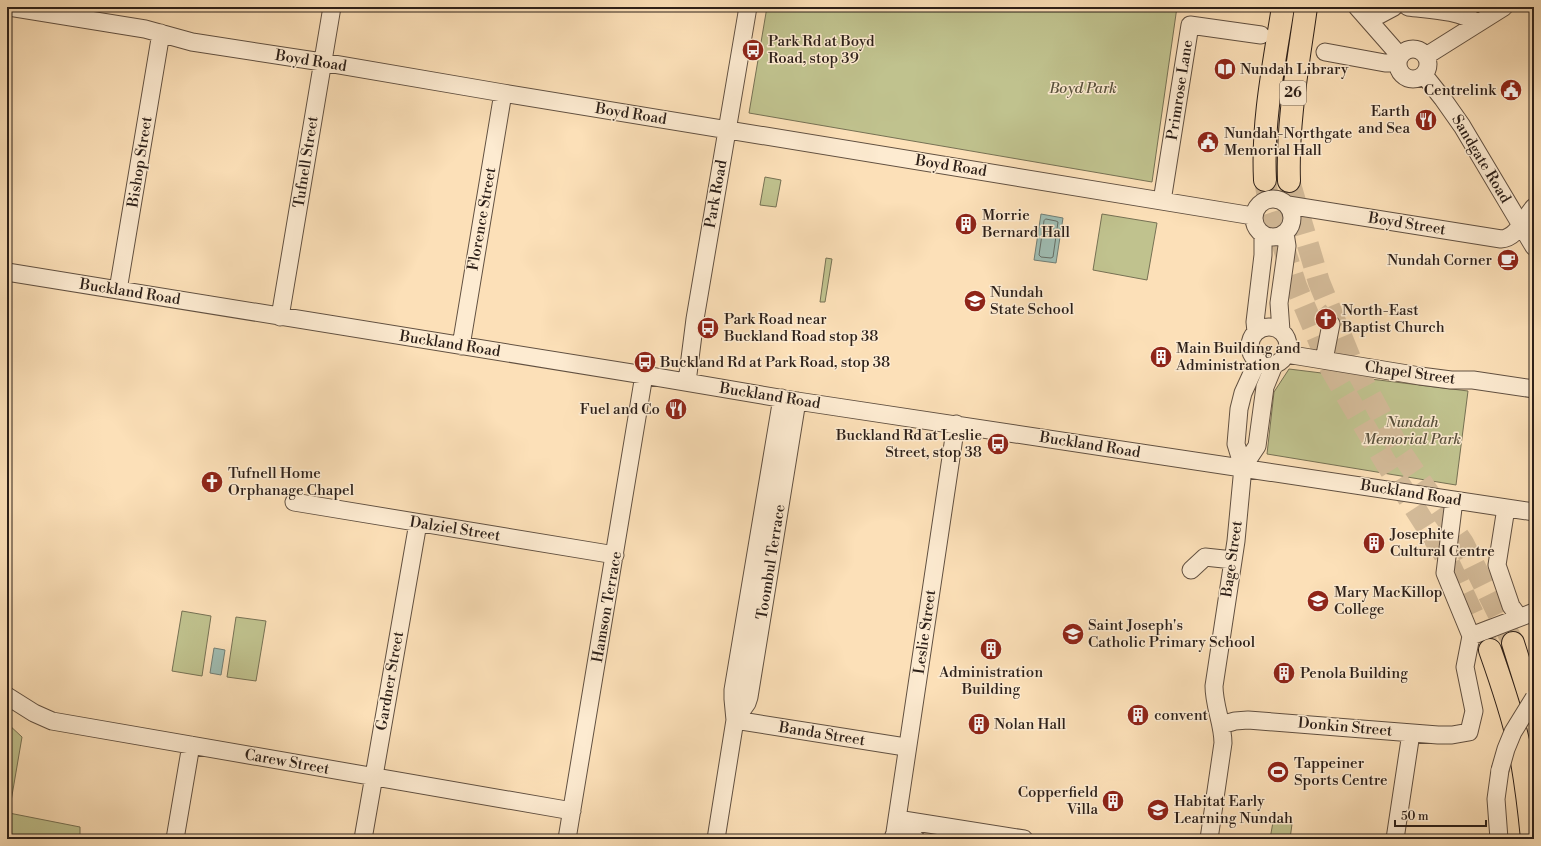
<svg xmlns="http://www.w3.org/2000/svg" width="1541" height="846" viewBox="0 0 1541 846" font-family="'Libre Bodoni',serif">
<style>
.green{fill:#c0c28e;stroke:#767154}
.water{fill:#9fbdb3;stroke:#717e75}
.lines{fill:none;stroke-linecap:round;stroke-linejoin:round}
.shore{stroke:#666e66;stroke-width:1}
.minor-tunnel{stroke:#d3ba98;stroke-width:17;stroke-dasharray:17 8;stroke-linecap:butt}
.highway-tunnel{stroke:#d3ba98;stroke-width:22;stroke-dasharray:22 11;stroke-linecap:butt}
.minor-casing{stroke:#615041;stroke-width:19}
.highway-casing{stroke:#2d2019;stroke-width:24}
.minor{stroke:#fdebd1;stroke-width:17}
.highway{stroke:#fce0b8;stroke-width:22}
.minor-bridge-casing{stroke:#615041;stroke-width:19;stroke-linecap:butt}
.minor-bridge{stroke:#fdebd1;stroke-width:17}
.labels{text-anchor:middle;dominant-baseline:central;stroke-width:3;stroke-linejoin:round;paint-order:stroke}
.shield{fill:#fdebd1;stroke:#6b5d50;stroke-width:1}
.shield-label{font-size:14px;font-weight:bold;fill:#2d2019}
.poi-label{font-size:15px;fill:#2d2019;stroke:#fdebd1;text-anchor:start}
.street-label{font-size:15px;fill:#2d2019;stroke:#fdebd1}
.park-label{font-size:15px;font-style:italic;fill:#59513c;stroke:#fdebd1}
</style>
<rect width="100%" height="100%" fill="#fce0b8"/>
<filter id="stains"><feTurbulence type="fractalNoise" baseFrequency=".005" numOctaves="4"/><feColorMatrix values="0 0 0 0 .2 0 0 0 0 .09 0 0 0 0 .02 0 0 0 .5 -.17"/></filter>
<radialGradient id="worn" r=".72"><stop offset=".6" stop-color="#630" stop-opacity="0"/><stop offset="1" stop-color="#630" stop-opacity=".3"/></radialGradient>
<path class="green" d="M767,7H1177L1152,182L749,113Z
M765,177L781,180L776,207L760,205Z
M1102,214L1157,223L1147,280L1093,270Z
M826,258L832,259L825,302H820Z
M1289,369L1468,391L1456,485L1267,454L1274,392Z
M182,611L211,616L202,676L172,671Z
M236,617L266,621L256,681L227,677Z
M7,723L22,737L9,813L80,827V839H7Z
M1273,822L1292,824L1290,839H1270Z"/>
<path class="water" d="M1041,214L1063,218L1056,263L1034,260Z
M214,648L225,650L221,675L210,673Z"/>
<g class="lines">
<path class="shore" d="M1046,219L1056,221L1058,222L1053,257L1051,258L1041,257L1039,255L1044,221Z"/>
<path class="minor-tunnel" d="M1319,310L1331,324"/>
<path class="highway-tunnel" d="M1265,180L1268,198L1296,286L1331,369L1386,463L1446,557L1490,650
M1289,181L1319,282L1350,358L1402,454L1463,543L1513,643"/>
<g class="minor-casing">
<path id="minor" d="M9,7L145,29L192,42L322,62L503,93L1253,216
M1357,7L1400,56
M1408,7C1432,10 1457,10 1478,23
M1379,15L1394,7
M1398 64a15 15 0 1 1 30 0a15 15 0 1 1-30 0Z
M1325,52L1385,63H1398
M1426,56L1504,7
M1424,75L1443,99L1462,126L1534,247
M1254 218a19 19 0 1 1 38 0a19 19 0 1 1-38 0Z
M1162,201L1190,25L1261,35
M1288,205L1501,239C1517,238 1524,218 1534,207
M7,272L644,375L797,401L1534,512
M118,290L161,33
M280,317L332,7
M1250 346a19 19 0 1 1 38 0a19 19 0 1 1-38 0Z
M1281,331L1279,303L1287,246L1285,233
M1256,332L1255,322L1263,255V235
M461,346L503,93
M1286,354L1420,376L1451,380H1473L1534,389
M1324,360L1331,324
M687,382L695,319L748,7
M1243,467L1257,446L1265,387L1274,365
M294,502L615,555
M1506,508L1497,565L1511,606L1519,617
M1191,570L1205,557L1233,560
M1471,636L1534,612
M7,696L34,713L52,721L572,811
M735,720L747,703L749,697L797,401
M735,720L899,746H908
M1221,725L1235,721L1248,720L1438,735H1452L1469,732L1474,711L1465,667L1471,636L1445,573L1454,500
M897,819L1024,839
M894,835L916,839
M175,839L191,745
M363,839L418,523
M567,839L644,375
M716,839L735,720L733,699V690L782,398
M894,839L956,424
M1209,839L1223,743C1223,724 1214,706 1214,686L1236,541L1243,467L1236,444L1239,409L1243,393L1253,371L1256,360
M1395,839L1411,733
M1499,839L1496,799L1500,770"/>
</g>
<g class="highway-casing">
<path id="highway" d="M1265,180C1262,122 1274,64 1283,7
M1289,181C1287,122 1298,65 1306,7
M1513,643L1534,710
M1490,650C1501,681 1512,713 1519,745C1525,776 1529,807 1532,839"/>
</g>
<use href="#minor" class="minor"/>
<use href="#highway" class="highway"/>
<g class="minor-bridge-casing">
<path id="minor-bridge" d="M1500,770L1506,749L1513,732L1534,698"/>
</g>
<use href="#minor-bridge" class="minor-bridge"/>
</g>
<defs>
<g id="bus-disc" transform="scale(1.15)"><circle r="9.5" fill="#8f2418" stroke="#fdebd1"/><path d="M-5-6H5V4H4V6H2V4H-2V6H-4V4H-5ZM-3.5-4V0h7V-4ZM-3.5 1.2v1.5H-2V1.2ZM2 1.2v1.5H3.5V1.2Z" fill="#fff"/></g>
<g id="library-disc" transform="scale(1.15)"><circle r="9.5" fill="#8f2418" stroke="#fdebd1"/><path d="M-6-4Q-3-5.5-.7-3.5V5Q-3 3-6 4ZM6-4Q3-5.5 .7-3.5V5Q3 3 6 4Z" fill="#fff"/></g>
<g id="civic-disc" transform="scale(1.15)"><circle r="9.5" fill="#8f2418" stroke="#fdebd1"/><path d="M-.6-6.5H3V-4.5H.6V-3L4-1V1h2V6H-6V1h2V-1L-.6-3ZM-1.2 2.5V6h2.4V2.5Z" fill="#fff"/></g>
<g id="restaurant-disc" transform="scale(1.15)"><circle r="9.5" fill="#8f2418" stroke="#fdebd1"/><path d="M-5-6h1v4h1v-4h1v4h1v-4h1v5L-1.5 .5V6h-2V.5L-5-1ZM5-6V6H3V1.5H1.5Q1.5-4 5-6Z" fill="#fff"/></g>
<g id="building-disc" transform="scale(1.15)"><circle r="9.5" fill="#8f2418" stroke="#fdebd1"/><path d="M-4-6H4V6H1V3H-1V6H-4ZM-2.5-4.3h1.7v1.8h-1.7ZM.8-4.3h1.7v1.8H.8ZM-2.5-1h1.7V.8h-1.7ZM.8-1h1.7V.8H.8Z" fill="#fff"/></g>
<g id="cafe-disc" transform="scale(1.15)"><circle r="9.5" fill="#8f2418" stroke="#fdebd1"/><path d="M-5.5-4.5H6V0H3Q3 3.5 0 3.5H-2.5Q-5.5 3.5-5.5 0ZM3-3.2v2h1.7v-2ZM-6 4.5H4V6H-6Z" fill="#fff"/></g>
<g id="school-disc" transform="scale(1.15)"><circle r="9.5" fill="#8f2418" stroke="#fdebd1"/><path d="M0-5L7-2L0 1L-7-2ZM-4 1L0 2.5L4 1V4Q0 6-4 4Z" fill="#fff"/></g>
<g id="church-disc" transform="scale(1.15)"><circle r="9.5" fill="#8f2418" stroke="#fdebd1"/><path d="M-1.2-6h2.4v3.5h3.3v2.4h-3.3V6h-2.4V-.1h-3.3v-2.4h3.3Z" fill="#fff"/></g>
<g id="stadium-disc" transform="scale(1.15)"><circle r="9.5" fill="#8f2418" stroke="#fdebd1"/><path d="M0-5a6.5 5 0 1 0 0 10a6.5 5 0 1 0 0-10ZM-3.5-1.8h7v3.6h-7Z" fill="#fff"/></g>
</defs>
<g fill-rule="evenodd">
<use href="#bus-disc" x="753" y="50"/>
<use href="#library-disc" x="1225" y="69"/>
<use href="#civic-disc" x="1511" y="90"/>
<use href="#restaurant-disc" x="1426" y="120"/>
<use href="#civic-disc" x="1208" y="142"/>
<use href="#building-disc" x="966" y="224"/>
<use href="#cafe-disc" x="1508" y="260"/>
<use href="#school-disc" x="975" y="301"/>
<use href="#church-disc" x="1326" y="319"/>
<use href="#bus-disc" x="708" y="328"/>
<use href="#building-disc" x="1161" y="357"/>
<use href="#bus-disc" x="645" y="362"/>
<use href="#restaurant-disc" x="676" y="409"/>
<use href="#bus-disc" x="998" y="444"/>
<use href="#church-disc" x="212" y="482"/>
<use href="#building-disc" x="1374" y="543"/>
<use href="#school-disc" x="1318" y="601"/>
<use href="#school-disc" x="1073" y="634"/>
<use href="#building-disc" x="991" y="649"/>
<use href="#building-disc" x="1284" y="673"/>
<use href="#building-disc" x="1138" y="715"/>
<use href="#building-disc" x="979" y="724"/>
<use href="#stadium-disc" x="1278" y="772"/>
<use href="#building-disc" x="1113" y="801"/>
<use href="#school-disc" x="1158" y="810"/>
</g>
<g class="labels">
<rect class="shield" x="1280" y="81" width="26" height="24" rx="3"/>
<g class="shield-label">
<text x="1293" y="93">26</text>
</g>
<g class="poi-label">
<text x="768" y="41">Park Rd at Boyd<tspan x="768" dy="17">Road, stop 39</tspan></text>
<text x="1240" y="69">Nundah Library</text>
<text x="1496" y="90" text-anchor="end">Centrelink</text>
<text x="1410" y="111" text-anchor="end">Earth<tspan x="1410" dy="17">and Sea</tspan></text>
<text x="1224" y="133">Nundah-Northgate<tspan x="1224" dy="17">Memorial Hall</tspan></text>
<text x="982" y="215">Morrie<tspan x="982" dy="17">Bernard Hall</tspan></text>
<text x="1492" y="260" text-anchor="end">Nundah Corner</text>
<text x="990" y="292">Nundah<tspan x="990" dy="17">State School</tspan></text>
<text x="1342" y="310">North-East<tspan x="1342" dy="17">Baptist Church</tspan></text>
<text x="724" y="319">Park Road near<tspan x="724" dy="17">Buckland Road stop 38</tspan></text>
<text x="1176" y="348">Main Building and<tspan x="1176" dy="17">Administration</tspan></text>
<text x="660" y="362">Buckland Rd at Park Road, stop 38</text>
<text x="660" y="409" text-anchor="end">Fuel and Co</text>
<text x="982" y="435" text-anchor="end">Buckland Rd at Leslie<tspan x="982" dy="17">Street, stop 38</tspan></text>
<text x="228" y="473">Tufnell Home<tspan x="228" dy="17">Orphanage Chapel</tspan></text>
<text x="1390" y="534">Josephite<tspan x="1390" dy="17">Cultural Centre</tspan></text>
<text x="1334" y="592">Mary MacKillop<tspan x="1334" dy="17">College</tspan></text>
<text x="1088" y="625">Saint Joseph's<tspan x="1088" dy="17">Catholic Primary School</tspan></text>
<text x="991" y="672" text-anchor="middle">Administration<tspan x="991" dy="17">Building</tspan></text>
<text x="1300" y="673">Penola Building</text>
<text x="1154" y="715">convent</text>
<text x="994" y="724">Nolan Hall</text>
<text x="1294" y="763">Tappeiner<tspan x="1294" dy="17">Sports Centre</tspan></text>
<text x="1098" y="792" text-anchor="end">Copperfield<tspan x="1098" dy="17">Villa</tspan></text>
<text x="1174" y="801">Habitat Early<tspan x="1174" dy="17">Learning Nundah</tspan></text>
</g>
<g class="street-label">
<text transform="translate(311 61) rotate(9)">Boyd Road</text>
<text transform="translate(1180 90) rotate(-81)">Primrose Lane</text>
<text transform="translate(631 114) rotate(9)">Boyd Road</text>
<text transform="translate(1481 159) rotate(59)">Sandgate Road</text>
<text transform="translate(140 162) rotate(-81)">Bishop Street</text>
<text transform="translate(306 162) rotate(-81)">Tufnell Street</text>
<text transform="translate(951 166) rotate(9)">Boyd Road</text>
<text transform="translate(716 194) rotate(-80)">Park Road</text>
<text transform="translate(482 219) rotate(-80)">Florence Street</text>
<text transform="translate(1407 224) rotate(9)">Boyd Street</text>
<text transform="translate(130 292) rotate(9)">Buckland Road</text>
<text transform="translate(450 344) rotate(9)">Buckland Road</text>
<text transform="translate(1410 373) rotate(8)">Chapel Street</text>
<text transform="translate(770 396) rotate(9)">Buckland Road</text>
<text transform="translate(1090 445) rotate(9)">Buckland Road</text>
<text transform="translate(1411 493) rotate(9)">Buckland Road</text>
<text transform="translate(455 529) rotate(9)">Dalziel Street</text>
<text transform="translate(1232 559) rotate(-82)">Bage Street</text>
<text transform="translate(771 562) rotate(-81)">Toombul Terrace</text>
<text transform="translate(607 607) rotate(-80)">Hamson Terrace</text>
<text transform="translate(925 632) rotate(-82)">Leslie Street</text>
<text transform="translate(390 681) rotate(-80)">Gardner Street</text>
<text transform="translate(1345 727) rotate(5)">Donkin Street</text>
<text transform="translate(822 734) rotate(9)">Banda Street</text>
<text transform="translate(287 762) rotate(10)">Carew Street</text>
</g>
<g class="park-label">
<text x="1083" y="88">Boyd Park</text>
<text x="1412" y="422">Nundah<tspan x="1412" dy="17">Memorial Park</tspan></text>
</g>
</g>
<rect width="1541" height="846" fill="none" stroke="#fce0b8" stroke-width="24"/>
<rect x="8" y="8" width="1525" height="830" fill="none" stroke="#2d2019" stroke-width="2"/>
<rect x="12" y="12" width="1517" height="822" fill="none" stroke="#2d2019"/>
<path d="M1395 820v6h91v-6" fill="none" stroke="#2d2019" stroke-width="2"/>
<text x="1401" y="820" font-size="12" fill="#2d2019" stroke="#fdebd1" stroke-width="3" paint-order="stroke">50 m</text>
<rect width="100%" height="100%" filter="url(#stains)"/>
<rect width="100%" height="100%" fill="url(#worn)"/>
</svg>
